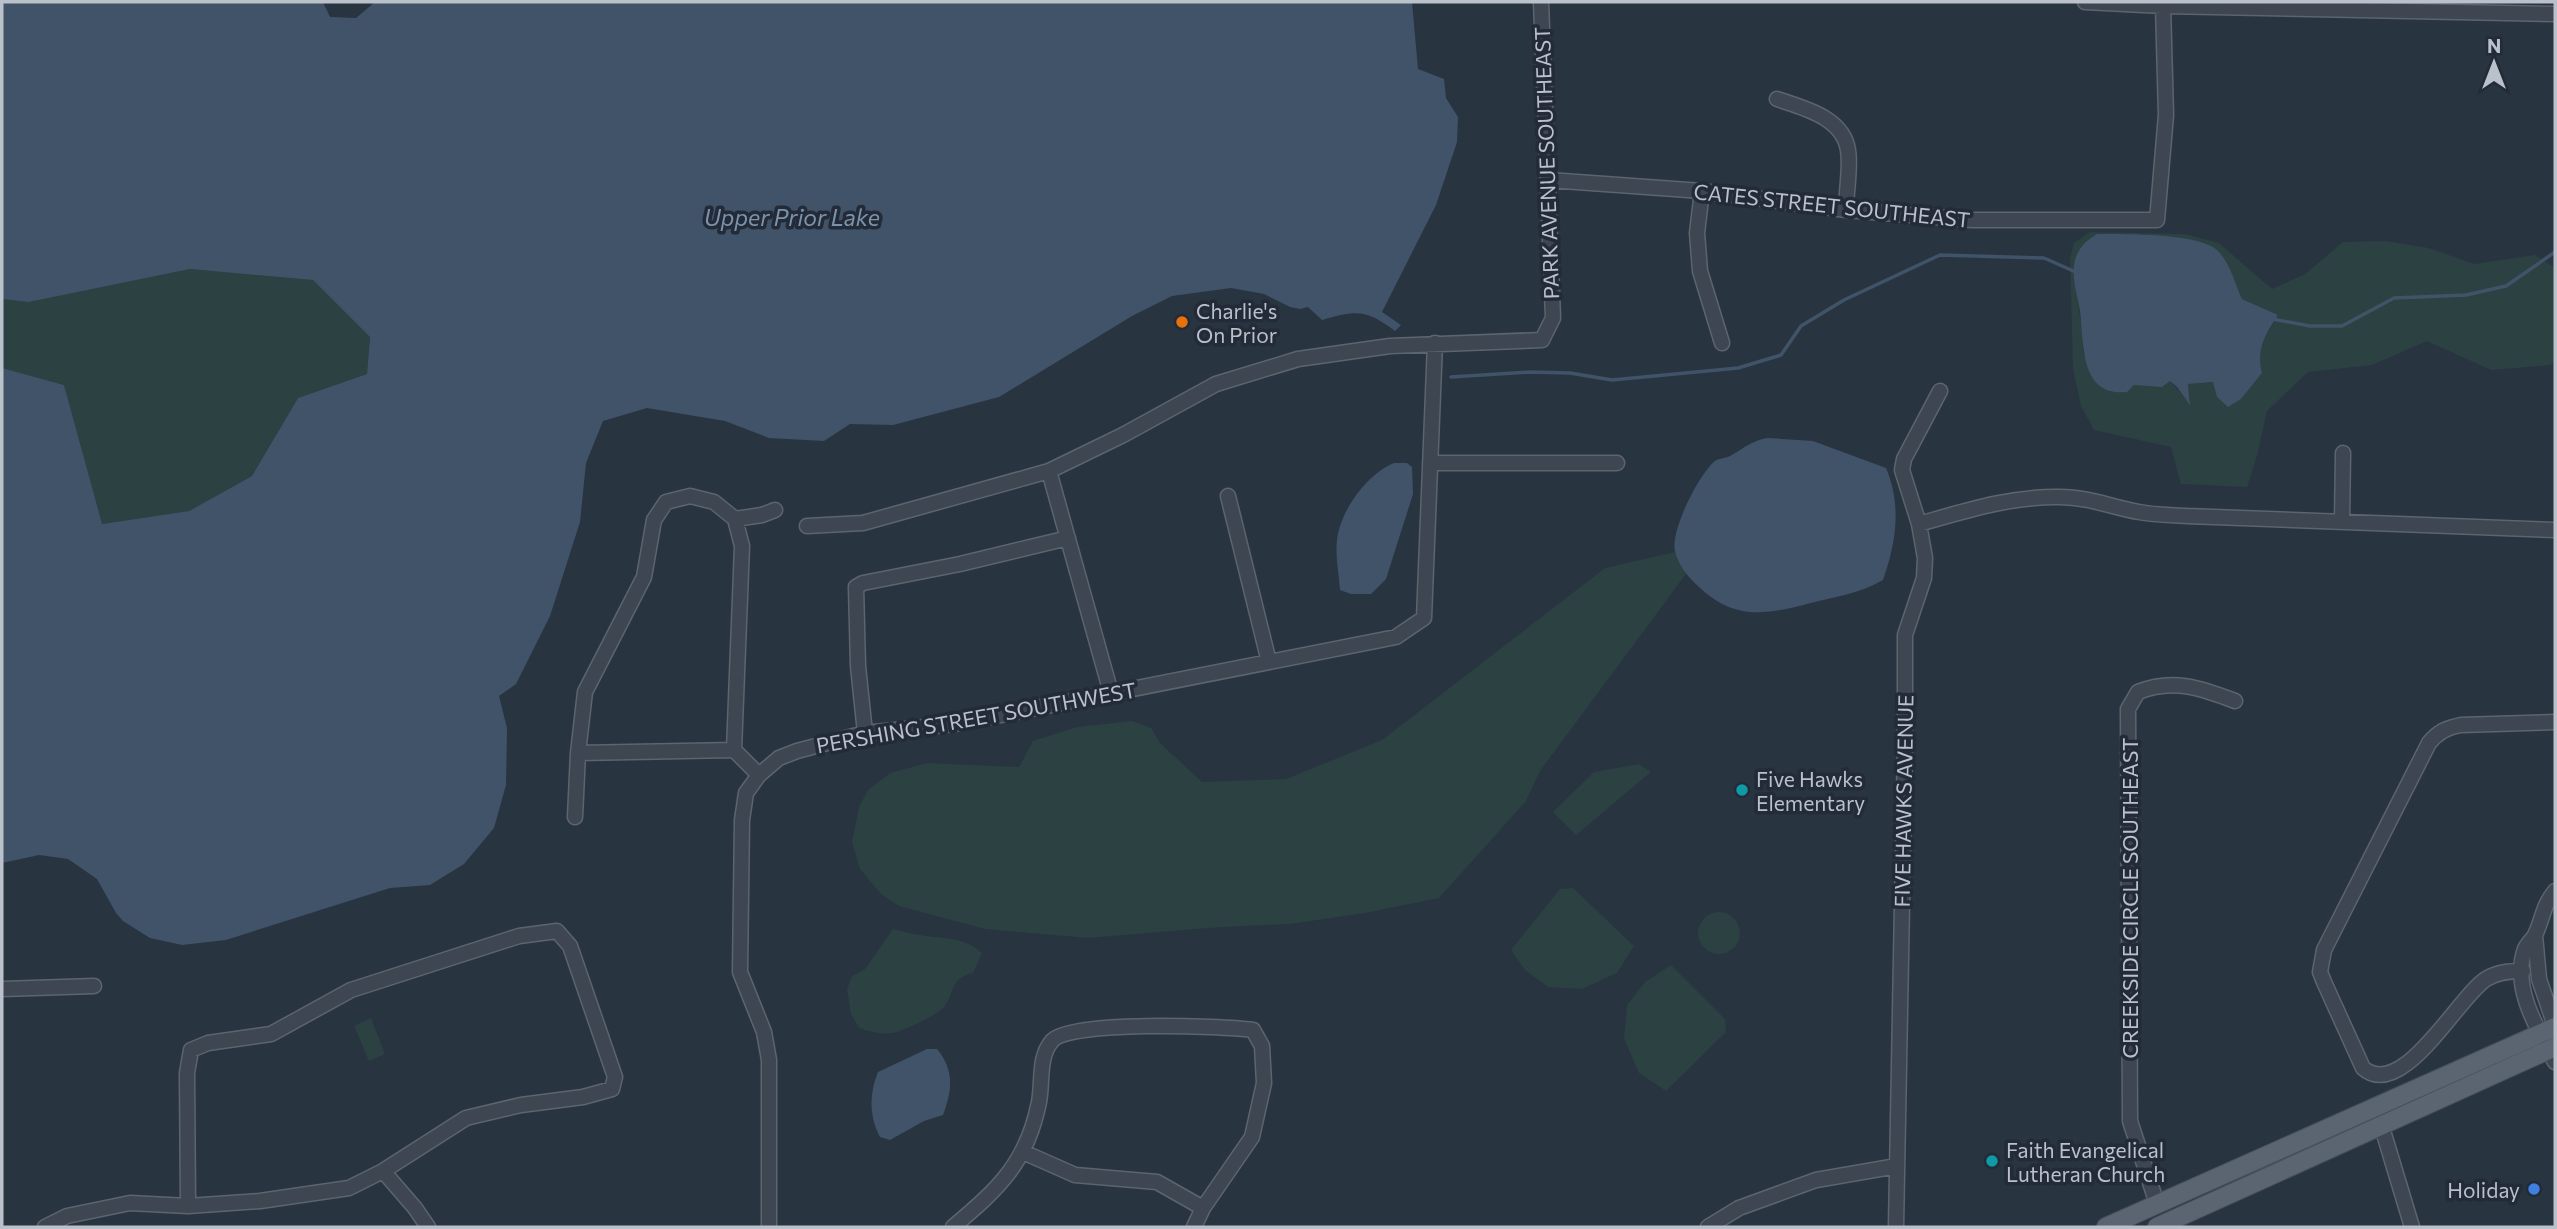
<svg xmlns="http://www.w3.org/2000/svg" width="2557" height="1229" viewBox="0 0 2557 1229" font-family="Commissioner,sans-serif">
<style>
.green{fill:#2b4142;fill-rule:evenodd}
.water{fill:#405369}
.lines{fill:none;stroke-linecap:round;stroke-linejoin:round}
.stream{stroke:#405369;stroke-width:3.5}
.minor-casing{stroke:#5b646f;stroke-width:17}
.major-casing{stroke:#474f5b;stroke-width:20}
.minor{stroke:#3d4651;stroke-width:14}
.major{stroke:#5b6571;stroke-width:18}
.food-dot{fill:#e8710a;stroke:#222b37;stroke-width:2.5}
.culture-dot{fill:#0f9aa8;stroke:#222b37;stroke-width:2.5}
.shop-dot{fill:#3f7fe0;stroke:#222b37;stroke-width:2.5}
.labels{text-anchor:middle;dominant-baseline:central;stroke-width:7;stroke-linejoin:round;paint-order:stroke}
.street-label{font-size:21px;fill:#bac1cb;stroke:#222b37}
.poi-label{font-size:21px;fill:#bac1cb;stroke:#222b37;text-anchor:start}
.water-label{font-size:23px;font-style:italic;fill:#7d93ab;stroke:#222b37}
</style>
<rect width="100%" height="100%" fill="#293441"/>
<path class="green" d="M2090,232L2185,234L2219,243L2272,289L2305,274L2343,242L2386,241L2429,248L2474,264L2535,255L2555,268V360L2551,365L2491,370L2427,341L2372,365L2308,372L2267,411L2257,456L2247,487L2181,484L2171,447L2094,430L2081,406L2073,369L2070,259L2074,243ZM2074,279L2237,288L2242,299L2278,315C2266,337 2255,347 2262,373L2241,399L2213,382L2188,384L2190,403L2170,381L2134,385L2083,353L2082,328Z
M190,269L314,280L370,336L367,374L298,398L252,476L189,511L101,524L64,385L2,368V299L29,302Z
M1675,552L1686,574L1540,771L1526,801L1439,898L1365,913L1290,924L1221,927L1088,938L985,929L899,906L881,894L860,869L852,842L859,807L868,790L890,773L927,763L1019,767L1033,741L1077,727L1132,721L1151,728L1160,743L1202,782L1286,779L1382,740L1605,568Z
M1639,764L1651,772L1576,835L1553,812L1594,772Z
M1573,888L1634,946L1617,973L1582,989L1548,987L1525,970L1511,950L1560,889Z
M1698 933a21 21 0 1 1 42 0a21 21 0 1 1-42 0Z
M893,929C902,931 911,934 920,935C943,939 963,936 982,953L973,973C948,979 956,993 943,1008C937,1014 928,1018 920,1022C894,1035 887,1037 859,1028L851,1014L847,989L852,976L865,969Z
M1671,965L1725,1019L1726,1032L1666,1091L1639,1073L1624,1039L1627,1005L1645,982Z
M371,1018L385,1054L369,1061L354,1026Z"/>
<path class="water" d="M2,2H323L330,17L356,18L375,2H1412L1418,69L1444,79L1446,98L1458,117L1457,142L1436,205L1382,312L1401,325L1395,331C1366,309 1356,310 1322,320L1308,307L1300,309L1290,307L1264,294L1231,288L1172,296L1132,316L999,397L893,425L850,424L824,441L769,438L725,421L647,408L603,421L586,463L580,522L550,616L516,684L499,696L507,728L506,785L494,828L464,864L430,885L390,888L226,940L182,945L150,938L123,921L116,913L97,879L68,859L39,855L2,863V368L64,385L102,524L189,511L252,476L298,398L367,374L370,337L313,280L190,269L29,302L2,299Z
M2097,234C2123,234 2199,233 2217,250C2230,262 2235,284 2242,299L2278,315C2265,335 2256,349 2262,373L2241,399L2228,407L2217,397L2213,382L2188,384L2190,405L2177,387L2170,381L2162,387L2134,385L2127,392C2080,397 2084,345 2080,311C2077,293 2070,275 2076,257C2081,245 2086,241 2097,234Z
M1768,438L1813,441L1886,468C1902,506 1896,543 1883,580C1859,594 1833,597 1807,604C1764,615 1733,620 1698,586C1688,577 1678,565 1675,551C1670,531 1699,474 1715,461C1720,458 1726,458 1730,456C1745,448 1750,441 1768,438Z
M1394,463H1407L1412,467L1413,494L1386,579L1371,594H1351L1340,590C1339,574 1335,556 1337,540C1340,511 1367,474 1394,463Z
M927,1049H937C955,1071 952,1090 943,1115L924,1121L890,1140L880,1137C869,1116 869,1094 878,1072Z"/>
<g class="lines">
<path class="stream" d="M2272,319L2310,326H2342L2394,298L2466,295L2506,286L2555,252
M1451,377L1530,372L1570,373L1612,380L1738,368L1781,355L1801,326L1844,300L1940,255L2044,258L2078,273"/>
<g class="minor-casing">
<path id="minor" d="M2085,2L2163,6L2555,14
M1777,99C1803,108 1843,117 1848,150C1851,168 1846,191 1846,210
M1549,180L1702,191L1846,210L1972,220H2157L2166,115L2163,6
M1702,191L1697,233L1700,271L1722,343
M1430,463H1617
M1049,471L1111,693
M1228,496L1269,662
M735,519L762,515L775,510
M2342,522L2343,453
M1919,524C1965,511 2011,496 2060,497C2087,497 2112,507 2139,512C2154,515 2171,515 2187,516L2555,530
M807,526L863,523L1049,471L1123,435L1216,384L1298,359L1390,346L1542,340L1553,318L1541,2
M865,733L858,666L856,587L863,583L960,564L1068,538
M578,753L734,750L759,775L779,758L797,751L865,733L955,724L1396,637L1424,618L1435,343
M759,775L746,793L742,820L740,972L764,1032L769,1060V1227
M575,817L578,753L585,692L644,577L654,520L666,502L690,496L714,502L735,519L742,546L734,750
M2555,891C2542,907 2543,919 2535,935C2532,940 2527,944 2525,949C2511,987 2538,1030 2555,1062
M2535,935L2539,979L2555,1026
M2523,971C2509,971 2497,972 2486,979C2458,997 2402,1102 2363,1068L2324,982L2320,972L2324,950L2429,743C2438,732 2446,728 2461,725L2555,722
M2,989L94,986
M2381,1124L2412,1227
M1023,1152L1075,1175L1157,1182L1203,1208
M383,1171L415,1208L428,1227
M2157,1204L2130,1121L2128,709L2138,692C2173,678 2201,688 2235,701
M45,1227L67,1216L130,1203L188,1206L260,1201L349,1188L383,1171L466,1118L521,1105L583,1097L612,1089L615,1077L570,946L557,931L519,936L351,990L271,1034L208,1043L191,1050L187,1073L188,1206
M953,1227C998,1189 1027,1163 1039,1102C1043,1081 1038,1057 1052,1041C1068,1020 1222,1026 1253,1030L1262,1046L1264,1083L1252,1137L1203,1208L1194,1227
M1708,1227L1739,1208L1816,1180L1897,1166
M1896,1227L1905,742V635L1924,578L1925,558L1919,524L1902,470L1904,459L1940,391"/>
</g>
<g class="major-casing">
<path id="major" d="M2106,1227L2555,1027
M2157,1227L2555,1047"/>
</g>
<use href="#minor" class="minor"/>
<use href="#major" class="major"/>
</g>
<circle class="food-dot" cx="1182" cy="322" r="7"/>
<g class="culture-dot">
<circle cx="1742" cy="790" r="7"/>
<circle cx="1992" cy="1161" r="7"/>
</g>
<circle class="shop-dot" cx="2534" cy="1189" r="7"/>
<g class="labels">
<g class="street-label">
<text transform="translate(1546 163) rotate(-92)">PARK AVENUE SOUTHEAST</text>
<text transform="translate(1832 205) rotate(6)">CATES STREET SOUTHEAST</text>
<text transform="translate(976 717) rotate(-10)">PERSHING STREET SOUTHWEST</text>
<text transform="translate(1903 801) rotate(-89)">FIVE HAWKS AVENUE</text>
<text transform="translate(2129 898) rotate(-90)">CREEKSIDE CIRCLE SOUTHEAST</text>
</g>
<g class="poi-label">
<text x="1196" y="310">Charlie's<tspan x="1196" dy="24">On Prior</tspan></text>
<text x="1756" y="778">Five Hawks<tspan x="1756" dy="24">Elementary</tspan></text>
<text x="2006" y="1149">Faith Evangelical<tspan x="2006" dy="24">Lutheran Church</tspan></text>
<text x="2520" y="1189" text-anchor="end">Holiday</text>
</g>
<g class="water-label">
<text x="792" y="217">Upper Prior Lake</text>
</g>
</g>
<rect width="2557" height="1229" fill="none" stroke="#bac1cb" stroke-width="7"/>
<g transform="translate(2494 63)" stroke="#222b37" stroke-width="5" paint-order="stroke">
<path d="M0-5L12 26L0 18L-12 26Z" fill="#bac1cb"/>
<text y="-10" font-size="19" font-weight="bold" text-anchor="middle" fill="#bac1cb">N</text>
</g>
</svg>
